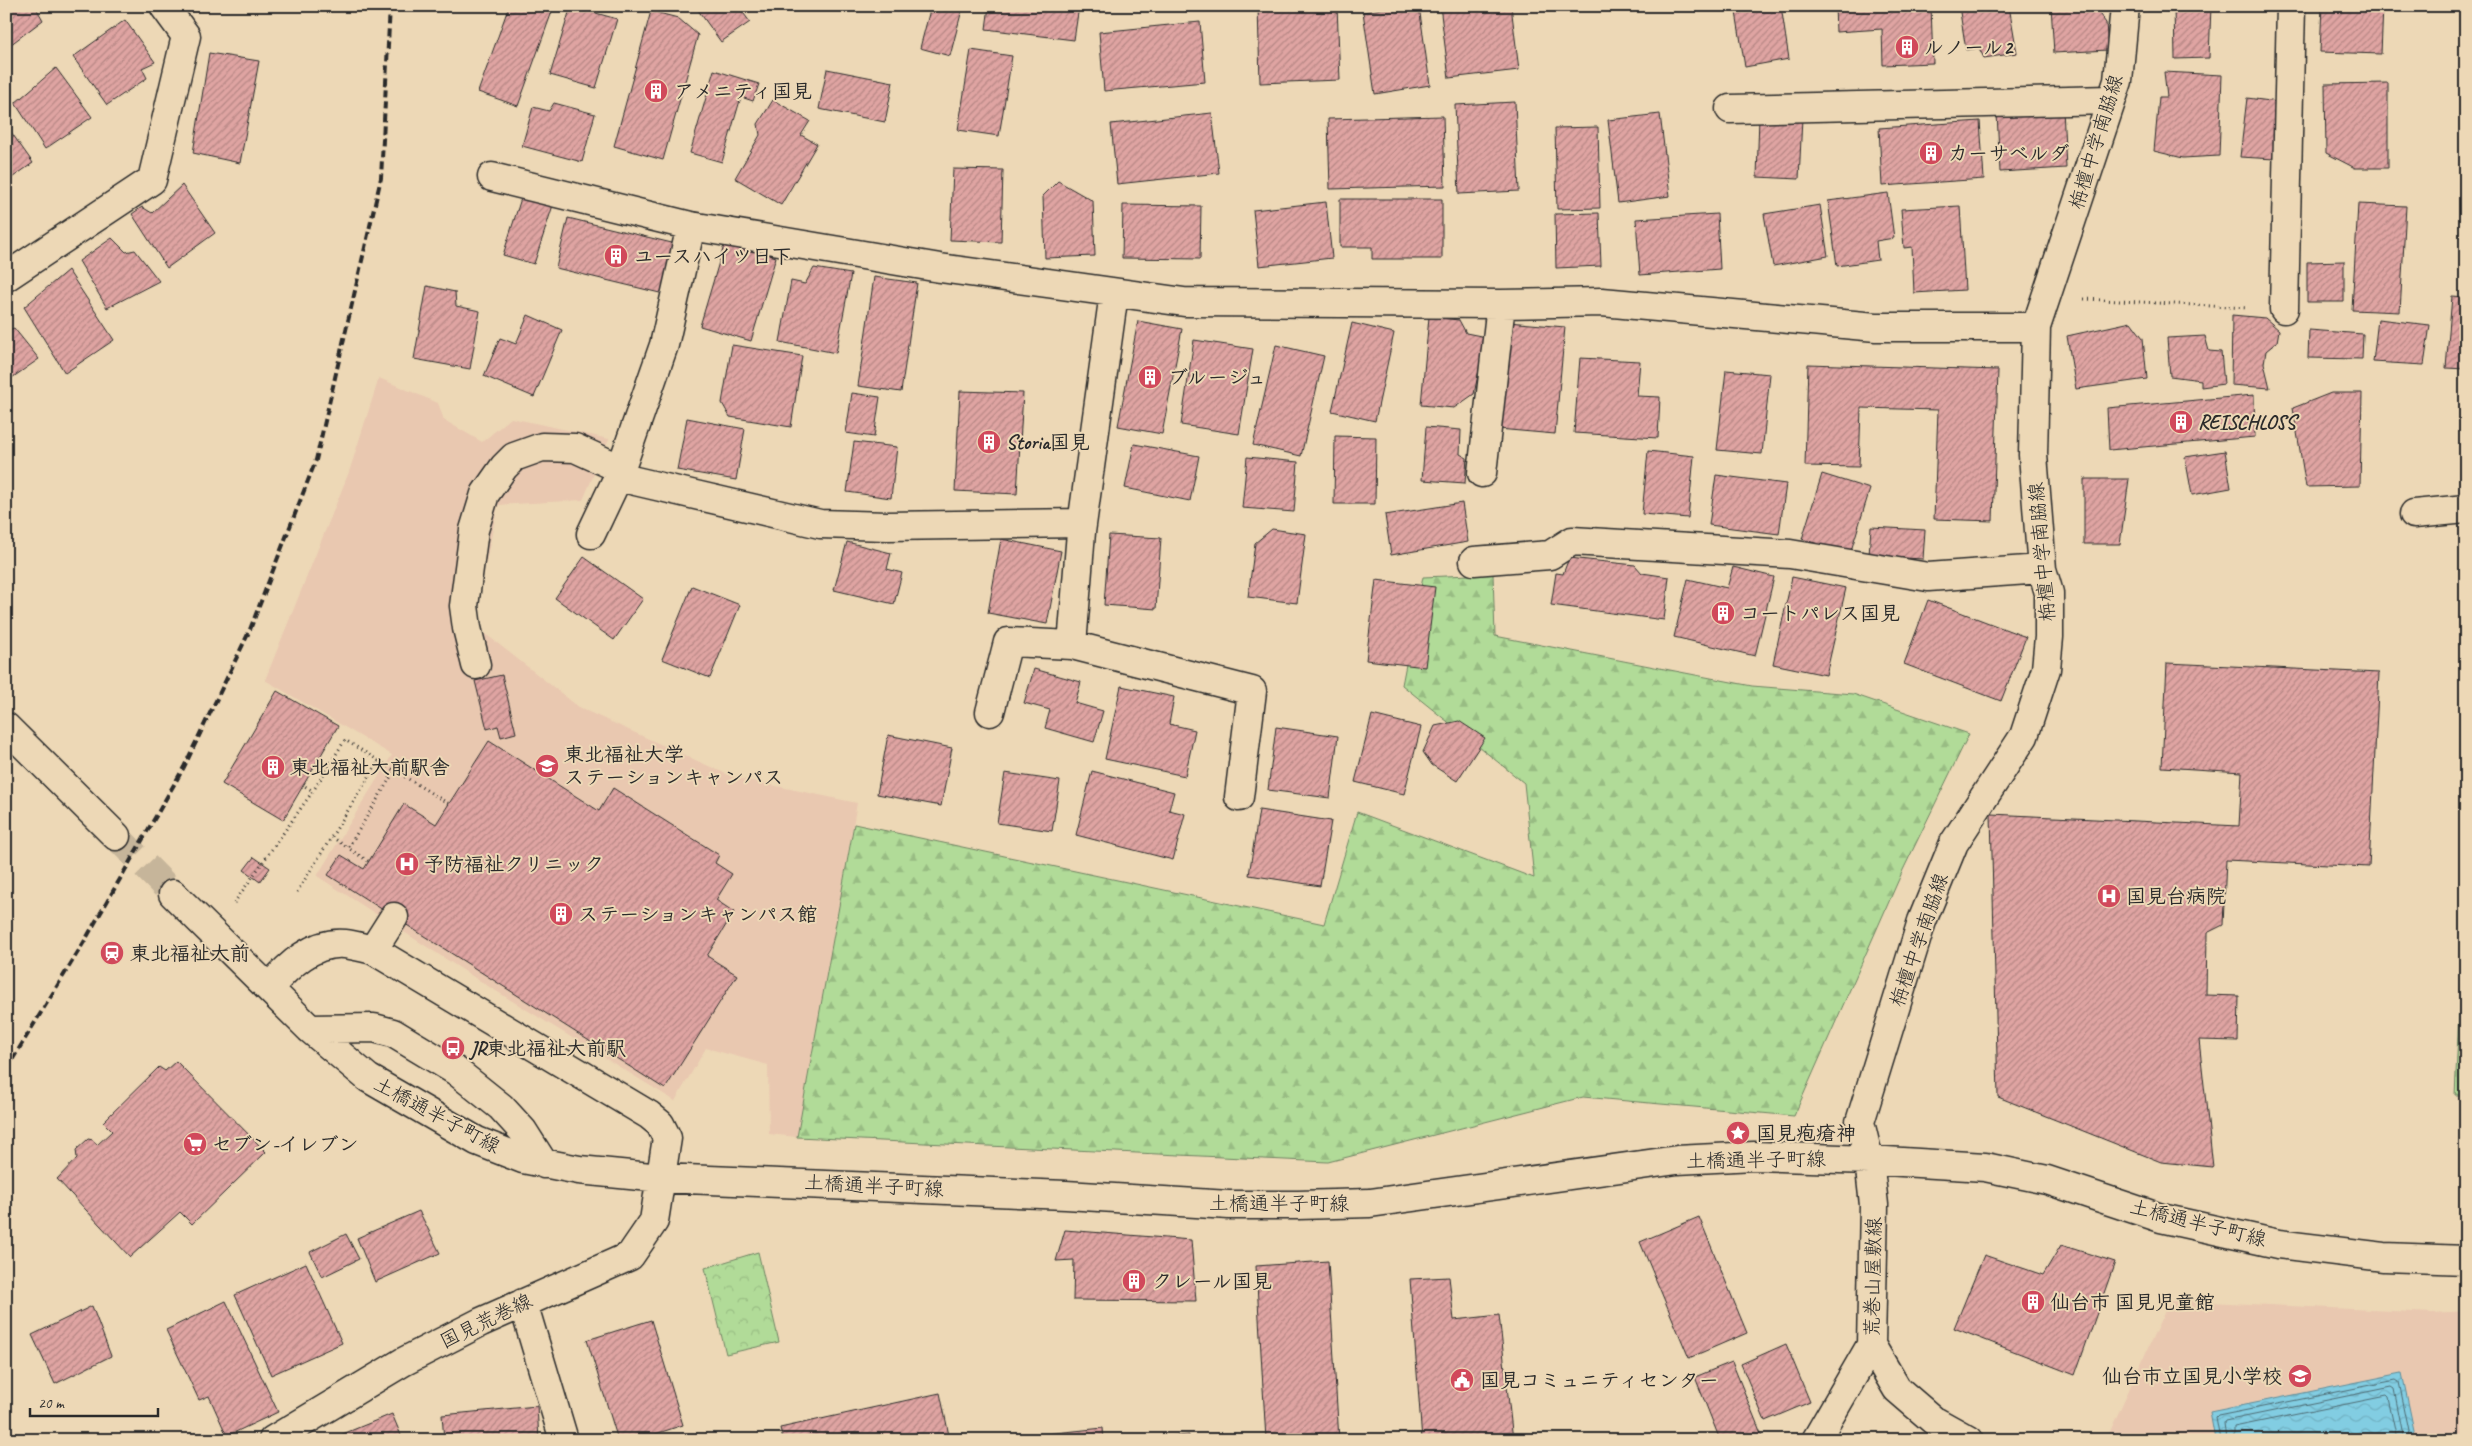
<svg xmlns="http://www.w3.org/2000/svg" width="2472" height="1446" viewBox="0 0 2472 1446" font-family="Caveat,'Klee One',sans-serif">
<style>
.built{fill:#e9c8b0}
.forest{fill:url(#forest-firs);stroke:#6e8362}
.cemetery{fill:url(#cemetery-stones);stroke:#6e8362}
.park{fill:url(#park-crowns);stroke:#6e8362}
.water{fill:url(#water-waves);stroke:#5f8c99}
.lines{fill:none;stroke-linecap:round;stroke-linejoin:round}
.shore{stroke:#4e6c74;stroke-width:1}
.building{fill:url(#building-hatch);stroke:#2b2b2b}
.minor-tunnel{stroke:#c6b59a;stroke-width:28;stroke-dasharray:28 14;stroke-linecap:butt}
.minor-casing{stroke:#2b2b2b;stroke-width:31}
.path{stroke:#2b2b2b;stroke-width:3;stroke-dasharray:1 4;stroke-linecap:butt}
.minor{stroke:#edd8b6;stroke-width:28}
.rail{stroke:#2b2b2b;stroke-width:4;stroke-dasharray:8 4;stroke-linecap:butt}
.labels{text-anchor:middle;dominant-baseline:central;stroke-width:4;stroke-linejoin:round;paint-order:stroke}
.poi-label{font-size:20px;font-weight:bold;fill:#2b2b2b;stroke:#edd8b6;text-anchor:start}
.street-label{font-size:20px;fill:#2b2b2b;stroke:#edd8b6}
</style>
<defs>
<pattern id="forest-firs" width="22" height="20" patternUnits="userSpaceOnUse" patternTransform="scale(1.25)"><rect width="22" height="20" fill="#b1db98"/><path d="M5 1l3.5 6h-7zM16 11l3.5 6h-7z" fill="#98bc83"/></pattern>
<pattern id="cemetery-stones" width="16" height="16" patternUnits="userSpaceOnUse" patternTransform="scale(1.25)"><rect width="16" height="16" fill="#b1db98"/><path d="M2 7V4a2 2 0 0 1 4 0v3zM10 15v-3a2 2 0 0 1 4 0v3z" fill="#98bc83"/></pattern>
<pattern id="park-crowns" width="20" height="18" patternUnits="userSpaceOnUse" patternTransform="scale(1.25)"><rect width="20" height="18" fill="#b1db98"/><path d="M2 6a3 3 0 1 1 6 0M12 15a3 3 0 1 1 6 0" fill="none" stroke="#98bc83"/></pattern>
<pattern id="water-waves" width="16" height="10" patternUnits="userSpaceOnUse" patternTransform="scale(1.25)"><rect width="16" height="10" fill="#82cde2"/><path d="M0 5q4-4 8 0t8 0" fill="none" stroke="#70b0c2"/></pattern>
<pattern id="building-hatch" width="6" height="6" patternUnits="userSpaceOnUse" patternTransform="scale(1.25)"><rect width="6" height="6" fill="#dfa4a2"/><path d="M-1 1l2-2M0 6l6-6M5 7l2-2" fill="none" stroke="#b58684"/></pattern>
</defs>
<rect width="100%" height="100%" fill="#edd8b6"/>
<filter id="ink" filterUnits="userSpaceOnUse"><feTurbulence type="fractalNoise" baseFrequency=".02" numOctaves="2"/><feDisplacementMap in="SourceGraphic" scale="10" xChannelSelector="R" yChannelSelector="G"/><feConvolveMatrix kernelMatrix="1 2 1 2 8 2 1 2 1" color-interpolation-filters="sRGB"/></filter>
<g filter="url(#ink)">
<path class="built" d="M379,378L438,403L444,420L482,442L511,418L609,439L583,500L498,505L473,624L580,708L733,777L857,803L797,1137L769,1134L768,1065L706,1048L675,1101L483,983L317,876L392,755L265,680L349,472Z
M2170,1300L2433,1313L2466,1311V1440H2106Z"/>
<path class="forest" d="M1493,574L1495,636L1752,686L1853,694L1969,734L1903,870L1794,1116L1583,1097L1328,1162L797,1137L854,824L1324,924L1357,812L1534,878L1524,783L1402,685L1423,577Z"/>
<path class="cemetery" d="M2466,971V1095H2455L2461,972Z"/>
<path class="park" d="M758,1252L779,1342L726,1354L705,1268Z"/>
<path class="water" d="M2402,1373L2416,1440H2215L2210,1412Z"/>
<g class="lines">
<path class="shore" d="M2220,1440L2216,1418L2218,1416L2396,1380L2399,1382L2411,1440
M2226,1440L2224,1423L2225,1421L2391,1387L2394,1389L2404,1440
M2234,1440V1427L2386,1396L2388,1398L2397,1440"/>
</g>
<path class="building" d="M6,6H35L43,20L6,48Z
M509,6H554L518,106L478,92Z
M571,6L617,19L596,88L550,75Z
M695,6H738L750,22L721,42Z
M931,6H963L950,56L920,48Z
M989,6H1079L1074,40L986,29Z
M1258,6H1337L1340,80L1260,83Z
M1400,6H1419L1430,85L1375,94L1363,12Z
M1440,6H1511L1519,70L1449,78Z
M1735,6H1781L1789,59L1745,67Z
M1835,6H1931L1933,63L1883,65L1882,29L1836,32Z
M1959,6H2009L2017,53L1984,58L1979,48L1966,50Z
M2051,6H2084V12L2097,11L2106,23L2108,50L2054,53Z
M2174,6H2211L2209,58L2175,59Z
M2322,6H2383L2381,54L2320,52Z
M651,11L678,18L698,35L663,160L614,146Z
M125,20L155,62L142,68L147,78L107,105L73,57Z
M1200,22L1205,82L1104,91L1099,32Z
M971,50L1012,56L999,136L958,130Z
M209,53L259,61L240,163L193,153Z
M56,68L92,117L45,149L15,103Z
M827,69L893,82L885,122L819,109Z
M714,70L759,84L753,101L741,97L722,162L690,153Z
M2164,72L2222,75L2219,156L2183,158L2154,151L2159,97H2167Z
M2388,83V168H2355L2326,153L2325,84Z
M2247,98L2278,102L2275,159L2240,157Z
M773,100L810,121L801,135L817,144L781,205L735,178L760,135L758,124Z
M1515,102L1519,191L1459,194L1455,105Z
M554,103L595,114L582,162L522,146L533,107L549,111Z
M2063,109L2066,168L2000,172L1997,113Z
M1212,113L1219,173L1117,184L1111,124Z
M1660,114L1670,196L1618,203L1608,120Z
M1443,116L1445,186L1330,189L1328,119Z
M1759,117L1802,118L1799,179L1757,177Z
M1980,121L1984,179L1882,186L1879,128Z
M6,125L33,163L6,182Z
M1598,127L1600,208L1557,209L1555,128Z
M953,169L1003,170L1001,242L950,240Z
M1058,181L1093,201L1095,256L1045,258L1043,196Z
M182,185L215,233L167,268L132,214L142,207L152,213Z
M523,192L554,202L534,264L503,255Z
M1888,193L1894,238L1876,241L1878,260L1837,266L1828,201Z
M1340,199H1442V259H1372V247H1340Z
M1326,202L1332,258L1259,266L1253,210Z
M2358,204L2406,206L2400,312L2352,310Z
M1123,205L1201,206L1200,259L1122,258Z
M1820,205L1828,256L1773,266L1764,214Z
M1960,206L1965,290L1914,293L1912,247L1904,248L1901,209Z
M1599,213L1601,266L1556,268L1555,214Z
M1717,214L1720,269L1640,275L1636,219Z
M568,218L676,244L664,294L556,268Z
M112,238L126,252L135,250L159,281L107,308L79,261Z
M725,242L776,257L751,341L700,326Z
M2344,261V302H2307V262Z
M814,268L851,274L836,353L780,342L791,281L805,284Z
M68,270L114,340L65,373L24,307Z
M874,277L917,283L901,392L858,386Z
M427,286L455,292L456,306L480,311L470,369L414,359Z
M2452,296L2466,297V369L2446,368Z
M528,315L562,330L534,397L484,376L500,338L516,344Z
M2232,315L2265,318L2279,330L2277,342L2266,351L2264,363L2270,388L2231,385Z
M1429,317L1459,320L1466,333L1486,337L1474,394L1454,408L1421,405Z
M2378,319L2430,325L2424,365L2373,362Z
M1138,321L1182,329L1162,434L1118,426Z
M1508,322L1565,327L1555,434L1498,429Z
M2131,322L2143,338L2147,379L2076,389L2067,336Z
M1352,323L1394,333L1375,421L1332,411Z
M14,328L39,359L6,382V331Z
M2309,330L2363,334L2362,359L2308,358Z
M2205,336L2209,351L2221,352L2224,384L2201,387V380L2170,376L2167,338Z
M1194,340L1253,349L1239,434L1181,425Z
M732,345L802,356L791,427L730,417L722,403Z
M1276,345L1324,356L1301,456L1253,445Z
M1580,358L1640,361L1637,396L1660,397L1658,438L1574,433Z
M1808,364L1998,370L1993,521L1934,519L1938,410L1861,408L1859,467L1805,466Z
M1726,370L1770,374L1762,454L1717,450Z
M960,391L1023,393L1017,494L955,491Z
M852,393L880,397L874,437L846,433Z
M2331,393H2362L2360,486L2306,487L2293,408Z
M2254,395L2255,437L2109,450L2107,408Z
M687,418L745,429L736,480L677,470Z
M1426,427L1461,430L1460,454L1467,458L1465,483L1422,480Z
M1335,436L1376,437L1375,504H1334Z
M854,442L897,447L891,498L847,492Z
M1134,444L1199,456L1190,501L1125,488Z
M1648,451L1694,456L1688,518L1642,514Z
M2225,451L2231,488L2192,495L2185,457Z
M1247,457L1298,462L1294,512L1242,508Z
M1822,474L1870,489L1850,554L1802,539Z
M1716,475L1786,484L1779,534L1709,525Z
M2084,479H2129L2120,544H2084Z
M1462,503L1468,542L1391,555L1385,515Z
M1871,527L1925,530L1923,559L1869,556Z
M1272,529L1306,534L1297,603L1248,597L1255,543Z
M1109,535L1161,538L1156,609L1104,605Z
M1001,539L1061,551L1047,624L988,613Z
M847,542L891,553L887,569L902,573L894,604L834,590Z
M584,557L643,599L614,640L555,598Z
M1569,558L1635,565L1642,573L1669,577L1664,620L1551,605L1556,573L1563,574Z
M1733,567L1774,577L1755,656L1674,637L1688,579L1727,588Z
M1792,577L1846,588L1826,675L1773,664Z
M1376,580L1435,587L1425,667L1366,660Z
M692,586L740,605L710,678L662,659Z
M1928,600L2026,637L2001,701L1904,664Z
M2167,663L2379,673L2369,867L2226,860L2223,925L2207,933L2206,995L2239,996L2238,1041L2199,1040L2213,1167L2161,1162L1998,1097L1991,814L2239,826L2242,772L2162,767Z
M1034,669L1081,682L1075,703L1103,711L1094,742L1045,728L1050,710L1024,703Z
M502,675L516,733L501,737L498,726L487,729L475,681Z
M1121,686L1174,697L1169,724L1195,730L1185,776L1105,759Z
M277,691L338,726L283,820L222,784Z
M1372,715L1421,727L1404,794L1355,782Z
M1459,721L1485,738L1457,781L1432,765L1423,752L1435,726Z
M1276,727L1338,736L1330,798L1268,790Z
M888,735L952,748L941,806L877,794Z
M489,741L599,811L613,788L719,855L715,863L732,874L716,900L734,912L707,956L737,975L665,1089L328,875L341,855L364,869L404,804L436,824Z
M1092,771L1174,792L1169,810L1185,814L1173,860L1076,835Z
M1005,773L1060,781L1052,831L997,823Z
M1259,810L1331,821L1320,886L1249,875Z
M254,857L270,868L260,882L244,870Z
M176,1061L266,1152L192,1224L180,1212L130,1257L57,1179L77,1158L76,1150L88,1139L93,1140L97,1145L112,1131L103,1122L159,1067L165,1071Z
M419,1211L440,1253L375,1282L357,1238Z
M1699,1217L1747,1333L1689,1358L1640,1242Z
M1065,1230L1191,1240L1196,1301L1073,1300L1074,1260L1056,1261Z
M346,1234L359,1259L322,1277L310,1252Z
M2061,1245L2115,1262L2075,1375L1954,1328L1984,1255L2043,1275Z
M1328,1261L1339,1440H1266L1256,1266Z
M306,1263L342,1343L271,1375L235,1295Z
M1449,1277L1454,1320L1499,1315L1513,1440H1422L1410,1279Z
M226,1301L278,1412L227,1436L209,1396L199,1400L166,1330Z
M92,1306L111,1356L55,1384L32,1335Z
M651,1320L683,1425L637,1440H618L587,1340Z
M1786,1344L1810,1402L1765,1421L1741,1364Z
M1732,1362L1762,1436L1753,1440H1720L1695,1377Z
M940,1393L950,1440H783L780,1428Z
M537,1406L539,1440H444L442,1415Z
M392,1414L403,1440H333V1438Z
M1103,1428L1104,1440H1017V1437Z
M1189,1435V1440H1131Z"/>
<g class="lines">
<path class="minor-tunnel" d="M116,836L173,894"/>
<g class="minor-casing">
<path id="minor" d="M1730,109L2110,100
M492,177L691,226L940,268L1184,302L1501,304L1602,302L1876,327H2036
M6,277L152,180L186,36L164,6
M1114,293L1081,532L1072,645L1252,691L1239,797
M2284,309L2291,6
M1482,473L1501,304
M618,477L820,524L887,526L1082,523
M2414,514L2466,509
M591,534L618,477L664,345L691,226
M1474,561L1550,555L1572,541L1790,554L1928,577L2042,569
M476,665L467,628L464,606L474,530L485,494L504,467L514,457L542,447L575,448L621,469
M990,712L1008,642L1072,645
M6,727L116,836
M173,894L310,1029L368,1078L477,1141L523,1159L579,1170L661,1178L1066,1195L1229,1205H1298L1370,1203L1677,1160L1754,1156L1869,1160L1985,1167L2047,1180L2161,1218L2278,1244L2384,1257L2466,1260
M373,950L394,917
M269,988C288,966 313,941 345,944C354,945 364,948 373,950L649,1115L660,1124L667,1138L654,1221L630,1256L481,1322L403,1362L273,1440
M310,1029L374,1028L393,1033L456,1071L501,1107L523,1131L544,1164
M523,1303L564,1440
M1816,1440L1871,1345
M1969,1440L1933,1420L1897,1389L1871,1345L1874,1205L1869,1160L1860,1122L1922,921L1954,843L2024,736L2046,669L2049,637V593L2042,569L2033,455L2036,327L2118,81L2125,6"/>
</g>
<path class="path" d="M2084,299L2248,308
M379,761L449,804
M332,837L348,848
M368,861L348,848L395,770
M297,892L379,761L345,740L313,791
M234,903L313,791L303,785"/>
<use href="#minor" class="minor"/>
<path class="rail" d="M6,1070L84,942L184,767L249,632L316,460L381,178L390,6"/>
</g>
</g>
<defs>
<g id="building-disc" transform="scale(1.25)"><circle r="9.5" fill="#d1495b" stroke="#edd8b6"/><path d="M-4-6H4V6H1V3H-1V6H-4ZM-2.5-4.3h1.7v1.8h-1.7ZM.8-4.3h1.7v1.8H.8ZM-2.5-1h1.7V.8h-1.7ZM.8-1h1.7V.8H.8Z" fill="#fff"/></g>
<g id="university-disc" transform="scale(1.25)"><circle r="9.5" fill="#d1495b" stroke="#edd8b6"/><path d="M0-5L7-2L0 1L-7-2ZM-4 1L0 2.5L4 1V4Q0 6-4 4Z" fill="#fff"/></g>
<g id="hospital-disc" transform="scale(1.25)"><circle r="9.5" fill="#d1495b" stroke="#edd8b6"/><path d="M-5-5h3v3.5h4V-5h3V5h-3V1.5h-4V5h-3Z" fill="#fff"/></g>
<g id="station-disc" transform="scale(1.25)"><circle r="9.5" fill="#d1495b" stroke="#edd8b6"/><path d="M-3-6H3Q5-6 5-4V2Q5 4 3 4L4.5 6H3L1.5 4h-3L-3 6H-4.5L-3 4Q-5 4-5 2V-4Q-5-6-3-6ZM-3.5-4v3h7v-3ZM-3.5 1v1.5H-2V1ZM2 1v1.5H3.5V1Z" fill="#fff"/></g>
<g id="bus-disc" transform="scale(1.25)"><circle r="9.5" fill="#d1495b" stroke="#edd8b6"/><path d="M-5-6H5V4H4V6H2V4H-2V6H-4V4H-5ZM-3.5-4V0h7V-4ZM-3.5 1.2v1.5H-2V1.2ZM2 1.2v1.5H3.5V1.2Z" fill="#fff"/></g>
<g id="sight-disc" transform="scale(1.25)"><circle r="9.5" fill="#d1495b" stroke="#edd8b6"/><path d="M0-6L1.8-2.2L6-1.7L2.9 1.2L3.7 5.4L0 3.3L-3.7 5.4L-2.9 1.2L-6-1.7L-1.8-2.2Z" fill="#fff"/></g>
<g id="supermarket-disc" transform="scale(1.25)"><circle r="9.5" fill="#d1495b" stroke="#edd8b6"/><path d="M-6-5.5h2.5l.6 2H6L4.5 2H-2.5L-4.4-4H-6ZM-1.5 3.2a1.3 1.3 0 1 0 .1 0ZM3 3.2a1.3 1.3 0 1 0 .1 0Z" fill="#fff"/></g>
<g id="school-disc" transform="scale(1.25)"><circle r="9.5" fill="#d1495b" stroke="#edd8b6"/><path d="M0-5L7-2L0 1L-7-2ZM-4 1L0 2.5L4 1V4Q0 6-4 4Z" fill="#fff"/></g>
<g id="civic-disc" transform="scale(1.25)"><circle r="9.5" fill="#d1495b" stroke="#edd8b6"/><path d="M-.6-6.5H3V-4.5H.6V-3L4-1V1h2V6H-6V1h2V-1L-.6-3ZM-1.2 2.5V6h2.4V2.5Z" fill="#fff"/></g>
</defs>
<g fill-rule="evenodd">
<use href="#building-disc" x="1907" y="47"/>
<use href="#building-disc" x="656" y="91"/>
<use href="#building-disc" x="1931" y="153"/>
<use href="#building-disc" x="616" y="256"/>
<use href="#building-disc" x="1150" y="377"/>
<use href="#building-disc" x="2181" y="422"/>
<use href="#building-disc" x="989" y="442"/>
<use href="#building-disc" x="1723" y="613"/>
<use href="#university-disc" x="547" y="766"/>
<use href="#building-disc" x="273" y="767"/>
<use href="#hospital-disc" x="407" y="864"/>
<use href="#hospital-disc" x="2109" y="896"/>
<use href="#building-disc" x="561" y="914"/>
<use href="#station-disc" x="112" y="953"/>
<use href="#bus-disc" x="453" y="1048"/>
<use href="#sight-disc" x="1738" y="1133"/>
<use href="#supermarket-disc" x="195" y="1144"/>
<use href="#building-disc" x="1134" y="1281"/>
<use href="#building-disc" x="2033" y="1302"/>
<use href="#school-disc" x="2300" y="1376"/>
<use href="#civic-disc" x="1462" y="1380"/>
</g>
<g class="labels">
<g class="poi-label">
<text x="1924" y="47">ルノール2</text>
<text x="674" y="91">アメニティ国見</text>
<text x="1948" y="153">カーサベルダ</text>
<text x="634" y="256">ユースハイツ日下</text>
<text x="1168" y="377">ブルージュ</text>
<text x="2198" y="422">REISCHLOSS</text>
<text x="1006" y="442">Storia国見</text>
<text x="1740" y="613">コートパレス国見</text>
<text x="564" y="754">東北福祉大学<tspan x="564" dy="23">ステーションキャンパス</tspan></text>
<text x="290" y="767">東北福祉大前駅舎</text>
<text x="424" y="864">予防福祉クリニック</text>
<text x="2126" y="896">国見台病院</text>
<text x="578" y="914">ステーションキャンパス館</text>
<text x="130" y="953">東北福祉大前</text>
<text x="470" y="1048">JR東北福祉大前駅</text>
<text x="1756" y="1133">国見疱瘡神</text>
<text x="212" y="1144">セブン-イレブン</text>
<text x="1152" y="1281">クレール国見</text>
<text x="2050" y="1302">仙台市 国見児童館</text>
<text x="2282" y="1376" text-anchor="end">仙台市立国見小学校</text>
<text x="1480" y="1380">国見コミュニティセンター</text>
</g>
<g class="street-label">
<text transform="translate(2096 142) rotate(-73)">栴檀中学南脇線</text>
<text transform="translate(2042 552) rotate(-95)">栴檀中学南脇線</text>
<text transform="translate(1919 940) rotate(-71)">栴檀中学南脇線</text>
<text transform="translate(437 1115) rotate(28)">土橋通半子町線</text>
<text transform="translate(1756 1160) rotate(-1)">土橋通半子町線</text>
<text transform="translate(874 1186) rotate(3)">土橋通半子町線</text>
<text x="1279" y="1203">土橋通半子町線</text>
<text transform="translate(2198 1223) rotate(14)">土橋通半子町線</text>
<text transform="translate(1873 1277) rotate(-89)">荒巻山屋敷線</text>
<text transform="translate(486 1321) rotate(-26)">国見荒巻線</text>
</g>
</g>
<rect width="2472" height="1446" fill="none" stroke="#edd8b6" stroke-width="25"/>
<rect x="12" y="12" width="2447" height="1421" fill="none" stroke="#2b2b2b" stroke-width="2" filter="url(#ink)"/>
<path d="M30 1408v8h128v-8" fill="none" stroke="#2b2b2b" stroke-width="2.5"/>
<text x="38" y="1408" font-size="15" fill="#2b2b2b" stroke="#edd8b6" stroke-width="4" paint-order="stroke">20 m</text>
</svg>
